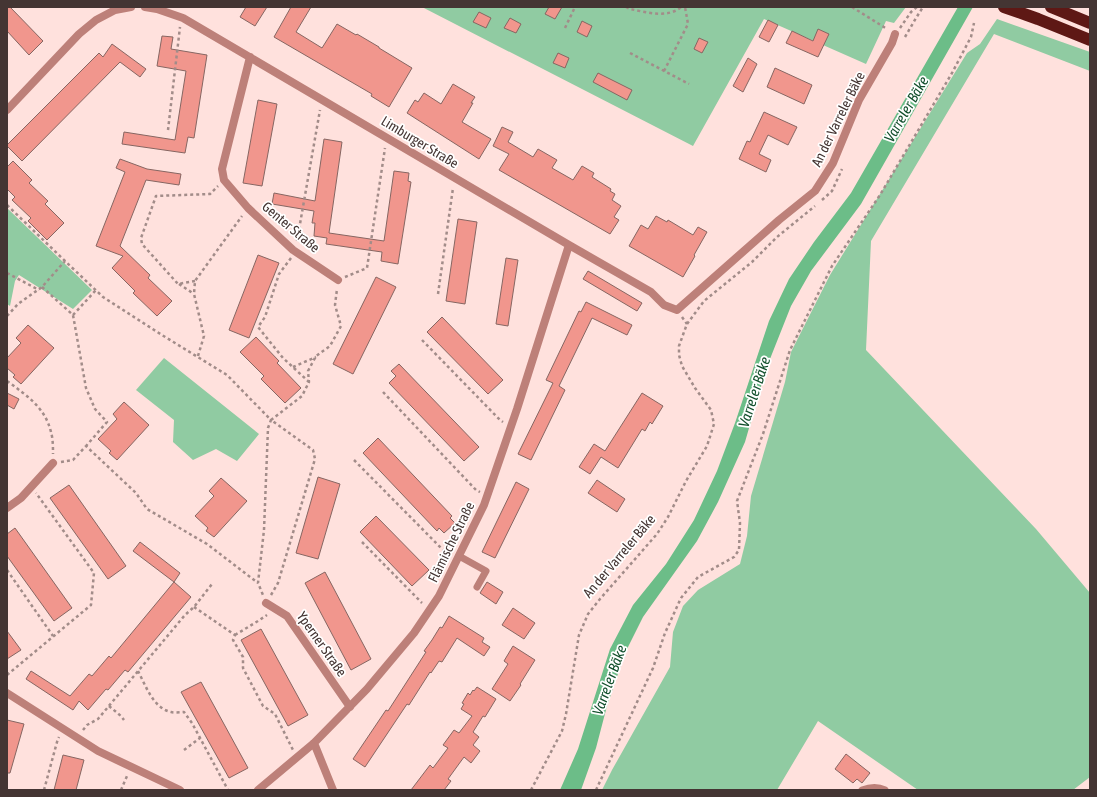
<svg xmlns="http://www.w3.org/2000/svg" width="1097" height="797" viewBox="0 0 1097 797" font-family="'Asap Condensed',sans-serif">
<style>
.green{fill:#90cba2}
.water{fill:#6cbd88}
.building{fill:#f1968d;stroke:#866662}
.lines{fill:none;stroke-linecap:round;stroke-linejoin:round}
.path{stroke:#a28c89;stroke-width:2.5;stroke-dasharray:3 3;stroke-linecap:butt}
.lane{stroke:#bd8079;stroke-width:7}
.street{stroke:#bd8079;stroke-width:8}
.highway{stroke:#5e1815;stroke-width:12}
.labels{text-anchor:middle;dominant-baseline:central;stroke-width:3.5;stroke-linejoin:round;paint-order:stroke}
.street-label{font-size:14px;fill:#443533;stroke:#fff}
.water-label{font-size:15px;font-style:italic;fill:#13502d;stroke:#fff}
</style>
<rect width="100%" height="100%" fill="#ffe1dd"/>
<path class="green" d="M422,7H906L894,23L886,21L866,64L764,19L693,146Z
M997,19L1090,52V71L994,34L871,241L866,350L1036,529L1090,593V777L1073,790H918L818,721L777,790H622L620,789L619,790H602L612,770L670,667L673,632L683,606L698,590L740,564L747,536L751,496L785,382L791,352L830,275L967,53L980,44Z
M7,208L92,290L73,309L19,275L15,281L10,306L7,304Z
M164,358L259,434L237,461L216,449L193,460L173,442L174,420L136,390Z"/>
<path class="water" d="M958,7H973L861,204L811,271L791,306L766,369L745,442L718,502L697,541L643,617L625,653L607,706L596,748L581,790H560L578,749L610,649L633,605L666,564L694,520L717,471L735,423L769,321L789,279L814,242L851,193Z"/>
<path class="building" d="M7,7H10L43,41L29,55L7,31Z
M246,7H267L255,26L240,17Z
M291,7H311L296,32L322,48L337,24L356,35L357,34L379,47V48L412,68L389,107L371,96L372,94L274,37Z
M549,7H562L555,19L545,14Z
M479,12L491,18L486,28L473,22Z
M510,18L521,24L516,33L504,28Z
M768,20L778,25L769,42L759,37Z
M582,21L592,26L587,37L577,32Z
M818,29L829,34L818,57L786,43L792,31L813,41Z
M162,36L173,37L171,49L207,55L194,138L188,137L185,153L122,144L124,132L175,140L186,71L157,66Z
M699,38L708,42L702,53L694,49Z
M112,44L146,69L140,77L120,62L22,161L7,146V145L99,53L103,57Z
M558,53L569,58L565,68L553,63Z
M748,58L757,64L743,92L733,86Z
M775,68L812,85L804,104L767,87Z
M598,73L632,90L627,100L593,82Z
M453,84L475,97L471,103H473L462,122L491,139L479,159L407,113L415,100L418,102L424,93L441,104Z
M258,100L277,104L262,186L243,183Z
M764,112L797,127L788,145L768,135L759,154L771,160L766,172L739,159L747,141L750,142Z
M502,127L513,132L508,142L533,157L538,149L557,160L552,168L573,180L582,166L594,173L592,177L611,189L610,191L615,194L612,200L621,206L614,217L619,220L610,234L499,170L509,154L493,146Z
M324,139L342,142L329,233L384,241L394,171L409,173L408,181L411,182L398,264L381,261L382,252L326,244L327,238L314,236L315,223H312L314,211L272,204L274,193L315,201Z
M120,159L147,169L181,174L179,185L146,180L120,246L150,275L148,278L172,301L157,316L133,293L135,291L112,268L123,256L96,246L125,172L116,168Z
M13,161L32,180L29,183L48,201L45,204L64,223L47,240L28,221L31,218L12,200L15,197L7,189V167Z
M656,216L667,222L668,220L693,235L698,227L707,232L694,255L695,256L683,277L629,246L641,225L648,229Z
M458,219L477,222L465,304L446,301Z
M258,255L279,263L249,338L229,330Z
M506,258L518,260L508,326L496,324Z
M588,271L642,303L637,311L583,279Z
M376,277L396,287L353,374L333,364Z
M586,302L632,325L627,335L592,318L559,386L565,390L531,460L518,454L553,383L546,380L579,311L581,312Z
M442,317L503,380L488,394L427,332Z
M28,325L54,348L21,384L13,377L15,375L7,368V358L21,343L16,338Z
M256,337L279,361L277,363L301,388L285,403L261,379L264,376L240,352Z
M399,364L479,447L464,461L389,383L396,376L391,371Z
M7,393L19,399L14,409L7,405Z
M642,393L663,406L652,424L650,422L645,431L642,429L618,468L601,457L590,474L579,467L594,444L605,451Z
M124,402L149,425L117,460L109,453L111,451L98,439L117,419L113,414Z
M378,438L452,516L450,518L455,523L444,533L439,528L437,531L363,453Z
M318,477L340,484L318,559L296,553Z
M221,478L247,501L214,537L206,531L208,528L195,516L214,496L209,491Z
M597,480L625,499L617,512L588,493Z
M516,482L529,489L495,558L482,552Z
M69,485L126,566L108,579L50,498Z
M376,516L429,570L412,586L360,532Z
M15,528L72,608L54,621L7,556V534Z
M140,542L180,573L174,582L133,551Z
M325,572L371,659L351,670L305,583Z
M174,582L191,597L128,672L125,670L108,690L106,689L88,710L79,701L73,710L26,679L31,671L70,696L89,674L92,676L109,656L111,658Z
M487,582L503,592L496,604L480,593Z
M513,608L535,623L524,639L502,625Z
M449,616L484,638L482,642L490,647L484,656L457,638L442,662L439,661L431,673L430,672L409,705L407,704L365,767L353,759L386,710L388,711L426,652L424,651L432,640L440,627L442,628Z
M261,629L308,715L288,726L241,640Z
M7,631L21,650L7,659Z
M513,646L535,660L520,684L521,685L510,701L492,689L508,664L504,661Z
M201,682L248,768L229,778L181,692Z
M477,687L496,699L485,717L483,716L473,732L479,737L473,745L480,751L471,763L464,757L448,779L451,781L444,790H411L430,765L433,768L448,748L443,745L454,730L459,733L472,716L461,709L464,704L462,703L468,693L470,695L473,690L474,691Z
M7,720L24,724L10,773H7Z
M846,754L870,773L862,783L857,779L853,783L835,769Z
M63,755L84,760L76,790H54Z"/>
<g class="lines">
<path class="path" d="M626,7L630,9C646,12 667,19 681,7
M852,7L887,29
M565,28L575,7
M900,28L911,12L917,7
M905,37L916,18L923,7
M630,53L689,84
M664,71L688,24L685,7
M168,130L180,27
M822,200L832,191L842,169
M7,205L65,261L103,297L162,335L227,375L271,420L268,428L264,530L258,583L263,595
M297,241L320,110
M291,258L279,274L265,317L258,327L283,358L309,382
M7,273L39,290
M345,277L367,268L385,148
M195,281L178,284L142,244L141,238L156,196L210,194L218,186
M179,284L194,294
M42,287L73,315L86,388L95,409L107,422L86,446
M438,294L453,188
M73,315L96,290
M7,316L18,304L42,287L65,261
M682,317L687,324
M422,340L500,420L503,422
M198,356L204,336L194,294L195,281L242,216
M293,367L316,357
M7,381C26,395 45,407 51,432C53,439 53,447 53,454
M383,392L476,490L480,492
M354,460L446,553L450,556
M61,462L73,460L86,446L136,493L147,509L207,544L258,583
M362,542L422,603
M7,570L53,636
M271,595L278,583L315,459L313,450L271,420L302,396L309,382L308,371L316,356L330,346L341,326L335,305L337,289
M194,607L235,635L233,640L243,657V668L263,706L275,714L293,750
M235,635L258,621L267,615
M138,671C146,686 153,708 171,712C175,713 180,712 184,712L192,723L228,790
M7,675L91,605L94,573L36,493
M109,706L121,716L124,720
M83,730L87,725L98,719L185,615L194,607L212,584
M184,750L200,738
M44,790L57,742L59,737
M121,790L127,776
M531,790L562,731L566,714L579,635L588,614L600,599L657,534L668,517L686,481L707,446L714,424L711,410L695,388L682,366L679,355V346L684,332L687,324L704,301L752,262L777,237L815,206
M596,790L653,668L665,633L681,598L698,577L734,557L739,550L740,523L737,501L763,434L790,350L832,266L880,195L952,73L971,37L974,23"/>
<path class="lane" d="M459,556L486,571L477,587
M862,790C870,787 877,786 885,790"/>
<path class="street" d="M145,7L157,9L183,18L569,245L651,292L664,305L677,310L779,220L815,191L833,163L859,100L892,43L895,34
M250,57L222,169L224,180L248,208L293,250L338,280
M7,110L79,34L96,20L115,10L131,7
M7,508L21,498L53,463
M266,603L287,616L350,707
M7,693L98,751L180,790
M314,743L333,790
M258,790L314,743L367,689L414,633L439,596L484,505L517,409L569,245"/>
<path class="highway" d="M1004,7L1038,19L1090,40
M1051,7L1090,23"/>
</g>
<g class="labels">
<g class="street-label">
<text transform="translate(838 119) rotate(-64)">An der Varreler Bäke</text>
<text transform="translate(420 142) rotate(31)">Limburger Straße</text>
<text transform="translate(291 227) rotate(40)">Genter Straße</text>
<text transform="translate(451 542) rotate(-64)">Flämische Straße</text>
<text transform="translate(619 556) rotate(-50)">An der Varreler Bäke</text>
<text transform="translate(322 644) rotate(55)">Yperner Straße</text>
</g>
<g class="water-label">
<text transform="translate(906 109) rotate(-60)">Varreler Bäke</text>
<text transform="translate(754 392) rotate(-72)">Varreler Bäke</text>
<text transform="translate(609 680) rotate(-70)">Varreler Bäke</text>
</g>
</g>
<rect width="1097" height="797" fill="none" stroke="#443533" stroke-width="16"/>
</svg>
